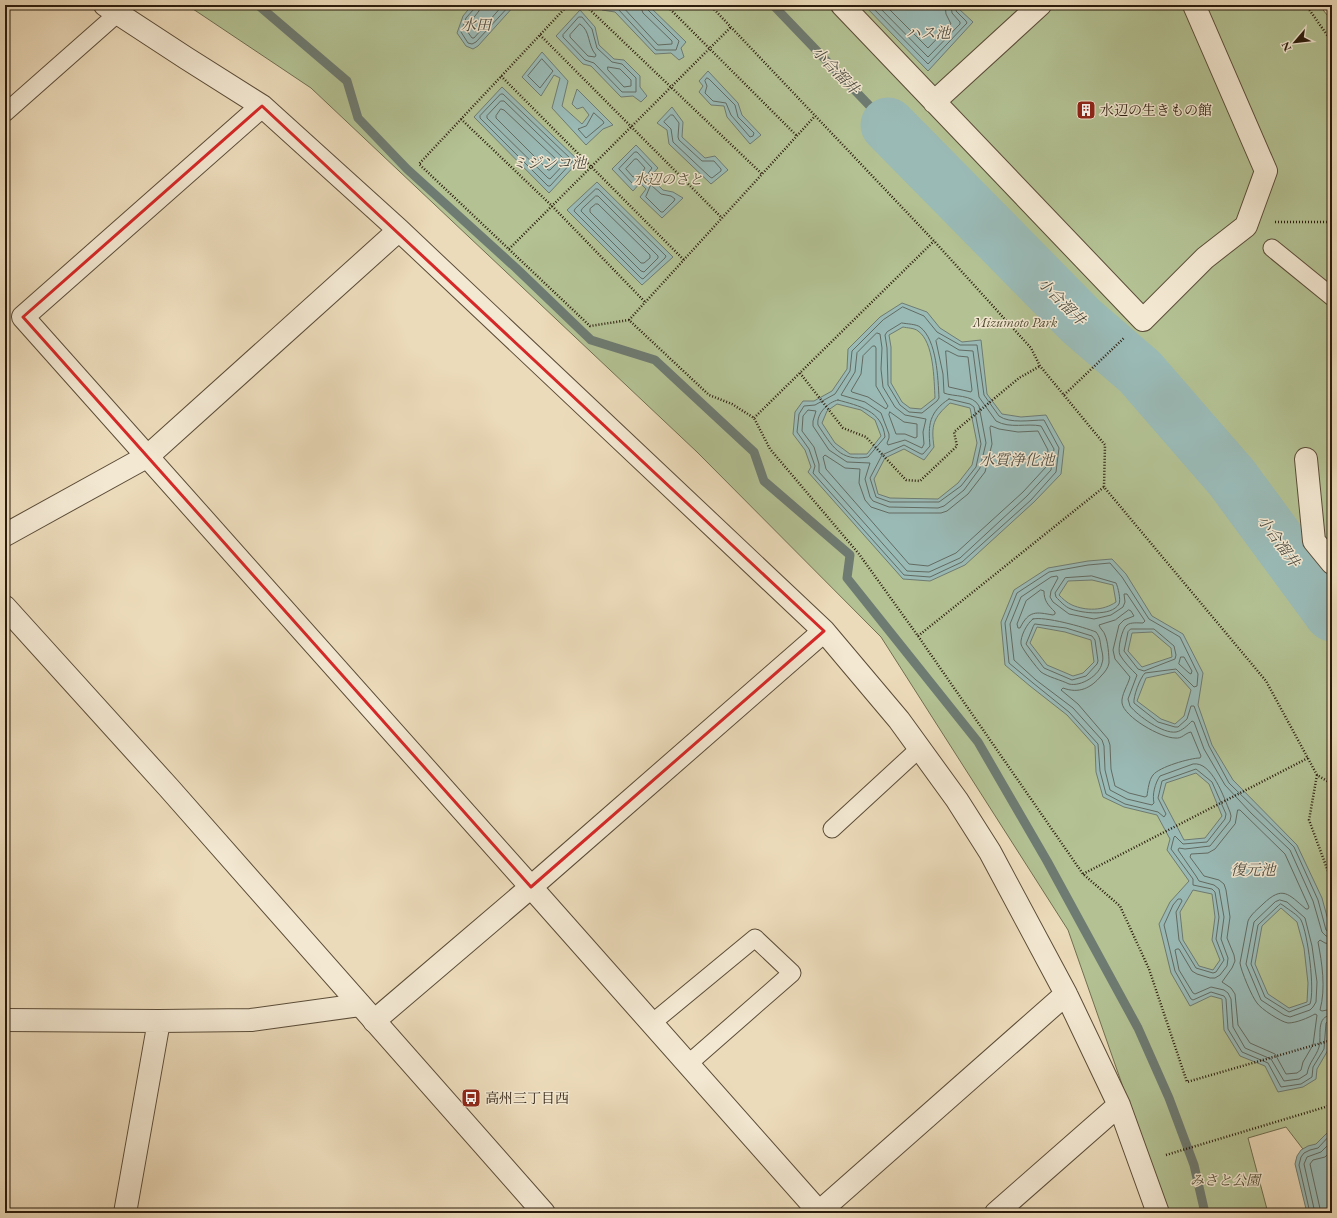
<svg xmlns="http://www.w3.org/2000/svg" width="1337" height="1218" viewBox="0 0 1337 1218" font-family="'EB Garamond','Noto Serif JP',serif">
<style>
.green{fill:#b3c193;stroke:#6f6e50}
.water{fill:#9abab6;stroke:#6e7b72;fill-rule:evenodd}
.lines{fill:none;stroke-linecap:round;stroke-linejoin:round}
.shore{stroke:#626b62;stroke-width:1}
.stream{stroke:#6e7b72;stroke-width:9}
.river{stroke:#9abab6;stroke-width:55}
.service-casing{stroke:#5b4c38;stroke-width:19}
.pedestrian-casing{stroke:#5b4c38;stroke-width:24}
.minor-casing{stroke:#5b4c38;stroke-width:24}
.tertiary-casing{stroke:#5b4c38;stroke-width:24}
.path{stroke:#2b1c0d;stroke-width:2.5;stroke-dasharray:1 2;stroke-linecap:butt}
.service{stroke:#f3e8d2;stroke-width:17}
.pedestrian{stroke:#f3e8d2;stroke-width:22}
.minor{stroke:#f3e8d2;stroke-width:22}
.tertiary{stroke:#f3e8d2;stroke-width:22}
.marked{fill:none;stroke:#d62828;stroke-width:3;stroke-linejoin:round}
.labels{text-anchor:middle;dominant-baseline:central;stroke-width:3;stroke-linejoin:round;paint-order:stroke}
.poi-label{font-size:14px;fill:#2b1c0d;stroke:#f3e8d2;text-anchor:start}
.park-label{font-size:14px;font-style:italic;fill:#544e35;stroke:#f3e8d2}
.water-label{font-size:15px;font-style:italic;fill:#4c4b40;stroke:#f3e8d2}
</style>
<rect width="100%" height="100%" fill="#ecdbba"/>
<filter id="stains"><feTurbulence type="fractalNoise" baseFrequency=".005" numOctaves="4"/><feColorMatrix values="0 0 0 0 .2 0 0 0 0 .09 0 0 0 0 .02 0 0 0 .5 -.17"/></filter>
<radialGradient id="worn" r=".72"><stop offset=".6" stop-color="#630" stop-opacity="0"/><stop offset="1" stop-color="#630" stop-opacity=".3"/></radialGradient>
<path class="green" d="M187,5H1319L1332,21V1187L1286,1127L1248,1138L1268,1213H1163L1151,1167L1068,930L881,637L697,452L311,88Z"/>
<path class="water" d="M472,5H515L478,46L473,49L466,46L457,33L463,16Z
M597,5H648L686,42L681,48L684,57L679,60L671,53L655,54L615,12L602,10Z
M864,5H962L959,9L973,22L928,71Z
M580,10L595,27L599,45L614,59L624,60L640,76V87L647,96L641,102L633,96L621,97L591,66L583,64L556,36Z
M542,52L568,81L562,106L582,124L589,115L583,107L577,109L572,104L577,89L613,125L603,129L586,145L552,108L560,78L554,75L541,96L522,77Z
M708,71L738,103L742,115L761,135L750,144L727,117L724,106L711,105L699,92L703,86L699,81Z
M502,87L579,161L549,193L474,117Z
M672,107L683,122L682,137L705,158L715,156L728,170L711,184L669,144L667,130L657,123Z
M636,145L658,168L650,177L663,190L673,192L683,198L662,218L640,197L646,189L640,183L633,191L612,169Z
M597,182L673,257L642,285L567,210Z
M902,303L927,312L940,328L962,342L981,340L987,394L1002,414L1021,417L1046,415L1064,447L1061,474L1034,502L965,565L930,581L903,579L808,472L811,467L805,450L793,434L795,412L803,401H814L832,391L847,369L848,349L880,317ZM903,327C907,328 915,328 918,331C934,342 934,380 935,398L921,409L910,408L902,402L891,383V347L889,335ZM950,403L970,408L977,443L972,465L958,483L938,499L890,498L878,494L874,479L885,458L904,449L924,460L934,447C931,425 933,418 950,403ZM837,404L861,410L875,420L881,436L867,454H850L835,443L822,423L827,411Z
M1112,559L1126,574L1152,616L1183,634L1203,673L1198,705L1212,745L1233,780L1297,845L1322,898L1332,935V1018L1330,1025L1328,1050L1317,1069L1316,1079L1303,1087L1278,1092L1265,1066L1240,1056L1224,1030L1222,999L1211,996L1190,1006L1171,973L1159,924L1170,902L1189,881L1167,850L1170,839L1157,815L1124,807L1103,797L1096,772L1095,746L1067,715L1030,686L1005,665L1001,622L1014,590L1048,568L1088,561ZM1092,580L1113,585L1116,602C1103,611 1086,611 1072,605C1067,603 1062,598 1059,595L1068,581ZM1037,627L1065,632L1091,640L1094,662L1083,673L1073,676L1047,665L1030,643ZM1152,632L1171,648L1172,657L1142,667L1128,651L1132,633ZM1175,672L1191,690L1184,716L1175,724L1161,719L1137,701L1146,678ZM1196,773L1209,784L1222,816L1205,838L1184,840L1162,798L1166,783ZM1193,890L1212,894L1215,917L1212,940L1220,960L1213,970L1199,966L1183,940L1180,912ZM1281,908L1297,922L1304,948L1308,983L1307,1002L1289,1008L1268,994L1255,964L1262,926Z
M1332,1128V1213H1307L1295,1164L1297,1156L1301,1150L1308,1146L1316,1144Z"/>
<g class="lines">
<path class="shore" d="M475,5L474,9L466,18L461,32L468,43L472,44L476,42L510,5
M480,5L479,11L471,21L467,31L472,38H474L503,5
M602,5L604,7L618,9L656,50H676L679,41L647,9L645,5
M621,5L658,45L672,44V41L643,13L640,5
M870,5L928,64L967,23L966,21L956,11L957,5
M877,5L928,57L960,24V22L952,13L951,5
M885,5L928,48L951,24L946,14L945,5
M579,17H582L592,29L597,48L612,62L622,64L636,78V92H622L594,63L585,60L563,37V35Z
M580,24C591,31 587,45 596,55L595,57L588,56L570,37V35Z
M542,59L553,71L540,88L528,76Z
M608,67L620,69L631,80V86L624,87L608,70Z
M707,78L709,79L735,105L738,117L754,133L753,136L750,137L731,115L726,103L713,101L705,93L707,86L705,81Z
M501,94H503L572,160V162L550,186H548L480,118V116Z
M501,101H504L565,160V163L550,179L548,178L487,118V116Z
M501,109L504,110L557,160V163L550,170H548L496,118V116Z
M594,113L603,121L604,123L586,138L578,129L586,126Z
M671,115H673L679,123L678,137L679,140L702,161H714L721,169V171L712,178L710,177L673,142L671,129L664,122Z
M635,152H637L652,168L647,175L646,181L639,180L633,184L619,169Z
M635,159H637L645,168L641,174L633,177L626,169Z
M651,185L661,194L671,196L675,199L674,201L663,212H661L646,197Z
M596,189H598L666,256L665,258L643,279L641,278L574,211L575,209Z
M596,196H598L658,256V258L644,272L641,271L581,211L582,209Z
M596,204H598L650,255V258L644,263H641L590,212V209Z
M903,307L924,316L937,332L960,345H977L984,395L999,416C1010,424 1031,420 1044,420L1059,448L1056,472L1031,500L962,562L930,577L904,575L813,473L815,466L809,449L797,432L799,414L804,406L815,405L835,394L850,371L852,351L883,320Z
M902,323C907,324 916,324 920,327C937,340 938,379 939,398L937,401L922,413L909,412L900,405L888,385L887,348L885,335L887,332Z
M877,333L880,334L882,348L881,369L883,387L895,407L905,415L926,419L923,432L924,444L922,448L905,440L888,445L887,443L889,438V434L881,413L865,402L841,395L855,372L857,353Z
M939,338L959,350L973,351L979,397L996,421C1010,429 1027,423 1041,426L1054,449L1051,470L1027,496L960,558L929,572L907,571L819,472V464L814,447L802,431L803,416L808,410L816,411L813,421V426L829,450L847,462L870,463L865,479L870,497L873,501L889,507L938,508L944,506L964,490L980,468L986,443L979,406C973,394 953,397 944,393L943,374L936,341Z
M873,346H875L876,348V386L888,406L886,409L868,397L852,392L851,391L861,374L863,356Z
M946,351H948L958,356L968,357L972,390L971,392L949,387Z
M949,399L970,404L974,407L981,444L976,467L961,486L939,502H890L876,497L870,478L882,455L904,445L921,454H923L930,446C928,425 929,412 949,399Z
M838,400C859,406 882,410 885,437L868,457C840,462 832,446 818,425C816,414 828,402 838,400Z
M890,412L904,422L917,424V437L915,438L905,434H896L889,415Z
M991,426L999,429L1018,432L1038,431L1048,450L1046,467L1023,492L956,553L928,566L909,564L826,469L823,457L825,455L845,468L860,469L859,483L865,500L871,507L889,513H941L947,511L968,494L985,472L992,444L990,428Z
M1092,576L1116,583C1118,587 1121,600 1119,604C1111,617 1082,613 1071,609C1065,607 1060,601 1056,597L1055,593L1065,578Z
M1041,590L1044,591C1044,601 1048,605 1055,612V614L1053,615C1036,612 1029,610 1020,628H1018L1017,624L1026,601Z
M1129,610L1131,611L1134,616L1124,620L1119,625L1113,650L1115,659L1130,677C1128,685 1121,695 1122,703C1124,717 1161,738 1175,738C1182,739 1185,733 1191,732L1201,756L1200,758C1190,758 1159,767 1153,775C1149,780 1148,789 1147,796L1145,797L1129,793L1115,786L1111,769L1110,745L1108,739L1078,704L1061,690L1063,688C1079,694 1091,688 1101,676C1105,672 1108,668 1109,663C1109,655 1108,642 1105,635C1104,631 1100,629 1099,625L1115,620Z
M1033,619C1044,616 1084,627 1096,632C1100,637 1100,641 1101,647C1102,652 1104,658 1102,663C1100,675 1081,687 1069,684C1061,680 1048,677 1041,672C1037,668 1022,649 1021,644C1020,637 1027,623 1033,619Z
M1035,624L1066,628L1092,636L1095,640L1098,661L1097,664L1086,676L1072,680L1044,668L1026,644L1033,627Z
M1131,629H1154L1174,646L1176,655L1175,659L1144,671L1138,669L1124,651L1128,632Z
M1181,657H1184L1192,671L1191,674L1189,673L1179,664Z
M1238,810H1240L1285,854L1309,907L1308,909H1306C1288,894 1283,885 1263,904C1258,909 1251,914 1248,921L1240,963C1241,971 1252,997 1257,1003C1261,1009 1281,1022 1288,1023C1296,1023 1308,1018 1315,1014L1317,1015L1313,1045L1303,1062L1301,1070L1297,1073L1286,1074L1275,1054L1250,1043L1238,1025L1235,994L1231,988L1222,982L1232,968L1235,961L1234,955L1227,938L1230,917L1226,890L1224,884L1219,880L1204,876L1190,857L1191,854L1208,853L1215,849L1235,824Z
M1280,900L1287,902L1305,918L1312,946L1317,982L1316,1002L1313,1007L1310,1010L1290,1017L1284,1015L1261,1000L1246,964L1254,922L1275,902Z
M1281,904L1284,906C1289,910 1298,915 1301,920C1308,934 1315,990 1310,1004L1289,1012L1265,997L1251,964L1258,925L1278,906Z
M1332,933L1329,932L1326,930L1318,900L1294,847L1229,783L1209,746L1194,706H1191L1187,719L1178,727H1175L1158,722L1134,703C1133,697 1140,678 1145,673L1176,669L1194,687L1197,686L1198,674L1180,637L1149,619L1122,577L1110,563L1088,565L1049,572L1017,593L1005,623L1009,663L1033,683L1069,712L1098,744L1100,771L1106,794L1125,804L1158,812L1164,817L1166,814L1158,798L1162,781L1196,769L1212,782L1226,814L1225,819L1207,842L1183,844L1175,836L1174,837L1171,849L1193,879V885L1212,889L1215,892L1219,917L1216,939L1224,960L1216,972L1213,973L1196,968L1179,940L1176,912L1182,901L1181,899H1178L1173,905L1164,925L1175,971L1191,999L1193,1000L1211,992L1224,996L1226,999L1228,1029L1242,1052L1268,1063L1281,1087L1301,1084L1312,1077L1313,1067L1324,1049L1326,1023L1328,1021L1332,1020
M1332,938L1326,936L1322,932L1313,901L1290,850L1251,813L1225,785L1204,749L1194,722L1192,721C1188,725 1182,731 1176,732C1163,734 1138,716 1130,706L1128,699L1137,675C1131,669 1124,662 1120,655C1117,650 1122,628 1127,625C1131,622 1138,623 1143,623L1145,621L1127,594H1124L1125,602L1123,607L1111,615L1094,619L1069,614L1053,602L1050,597L1051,591L1058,578L1057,576L1051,577L1021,597L1010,624L1014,660L1036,680L1073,708L1102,740L1104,746L1105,770L1110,790L1127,799L1152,805L1154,803C1152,795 1155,783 1160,776L1193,764C1212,761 1224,798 1230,812L1231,816L1230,821L1210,846L1185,849L1179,848L1178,850L1196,876L1199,881L1214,885L1219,889L1224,917L1221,939L1228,958L1227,966L1220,975L1215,978H1210L1197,974L1192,971L1179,949H1177L1175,950L1179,970L1193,993L1195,994L1211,987L1224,990L1228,993L1231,999L1233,1027L1245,1048L1271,1059L1284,1081L1299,1079L1307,1074C1309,1062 1316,1057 1319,1047C1322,1036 1315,1016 1332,1015
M1332,944L1325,943L1320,940L1318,942C1322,963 1326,988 1320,1010L1322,1011L1332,1009
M1310,1213L1299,1165L1301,1157L1304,1153L1310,1150L1318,1148L1332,1133
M1315,1213L1304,1164L1307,1157L1321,1152L1332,1141
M1321,1213L1310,1164L1313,1160L1325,1157L1332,1150"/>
<path class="stream" d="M258,5L347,81L358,118L407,169L516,268L591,340L655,360L754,452L764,481L850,555L847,578L978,742L1047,861L1138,1028L1169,1098L1194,1165L1205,1213
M773,5L888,125"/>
<path class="river" d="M888,125L1081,321L1140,372L1232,478L1332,614"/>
<g class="service-casing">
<path id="service" d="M5,113L117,14
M1272,248L1332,297
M832,829L920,748
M652,1023L755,938L792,973L688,1064"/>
</g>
<g class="pedestrian-casing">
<path id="pedestrian" d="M842,5L1143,320L1205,258L1246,226L1266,171L1194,5
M934,102L1040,5
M1306,459L1314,541L1332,563"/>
</g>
<g class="minor-casing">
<path id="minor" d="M105,5L186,58L262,106L399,230L824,631L899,720L957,800L990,852L1066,994L1119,1105L1158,1213
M262,106L23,317L531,887L820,1213
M5,535L148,456L399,230
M5,1020L159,1021
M374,1021L531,887L824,631
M819,1212L1066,994
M125,1213L159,1021L251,1020L360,1005
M996,1213L1119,1105"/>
</g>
<g class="tertiary-casing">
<path id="tertiary" d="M5,607L169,788L544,1213"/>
</g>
<path class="path" d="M568,5L419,164L590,326L629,320L709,395L732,404L754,418L770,449L859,554L918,636L1083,874L1120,906L1149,969L1187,1082L1332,1040
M585,5L762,174
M666,5L797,136
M710,5L934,241L1031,348L1040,366L1105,445L1104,487L1266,681L1317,775L1332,784
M1306,5L1332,42
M540,35L722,218
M501,76L684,260
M461,119L552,206L645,302
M1275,222H1332
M509,249L731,27
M629,320L815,116
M800,373L843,428L866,437L906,480L920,481L957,446L954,432L1019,378L1040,366
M1064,395L1124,338
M754,418L934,241
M918,636L1104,487
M1317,775L1309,820L1332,882
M1083,874L1308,758
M1166,1155L1332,1105"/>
<use href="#service" class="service"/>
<use href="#pedestrian" class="pedestrian"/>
<use href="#minor" class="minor"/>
<use href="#tertiary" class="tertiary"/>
</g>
<path class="marked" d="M262,106L824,631L531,887L23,317Z"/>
<defs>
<g id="building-square" transform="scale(1)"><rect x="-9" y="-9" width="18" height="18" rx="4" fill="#8f2418" stroke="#f3e8d2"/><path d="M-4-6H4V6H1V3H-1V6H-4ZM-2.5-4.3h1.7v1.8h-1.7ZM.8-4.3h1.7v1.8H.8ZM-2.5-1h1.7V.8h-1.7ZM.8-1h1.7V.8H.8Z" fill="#fff"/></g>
<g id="bus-square" transform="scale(1)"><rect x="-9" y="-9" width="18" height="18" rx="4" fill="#8f2418" stroke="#f3e8d2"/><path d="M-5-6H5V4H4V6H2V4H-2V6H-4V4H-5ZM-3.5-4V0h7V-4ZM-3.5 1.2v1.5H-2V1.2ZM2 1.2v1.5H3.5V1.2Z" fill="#fff"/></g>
</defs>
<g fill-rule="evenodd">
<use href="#building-square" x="1086" y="110"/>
<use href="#bus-square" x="471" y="1098"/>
</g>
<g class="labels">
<g class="poi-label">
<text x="1100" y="110">水辺の生きもの館</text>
<text x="485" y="1098">高州三丁目西</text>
</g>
<g class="park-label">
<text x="668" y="179">水辺のさと</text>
<text x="1015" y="322">Mizumoto Park</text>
<text x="1225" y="1180">みさと公園</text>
</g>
<g class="water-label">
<text x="476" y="24">水田</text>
<text x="928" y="32">ハス池</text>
<text transform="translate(836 70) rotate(46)">小合溜井</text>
<text x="549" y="162">ミジンコ池</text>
<text transform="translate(1062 301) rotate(45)">小合溜井</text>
<text x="1017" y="459">水質浄化池</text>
<text transform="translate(1279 541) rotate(54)">小合溜井</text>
<text x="1253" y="869">復元池</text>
</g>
</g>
<rect width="1337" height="1218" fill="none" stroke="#ecdbba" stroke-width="20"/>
<rect x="6" y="6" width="1325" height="1206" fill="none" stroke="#2b1c0d" stroke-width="2"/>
<rect x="10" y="10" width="1317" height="1198" fill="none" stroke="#2b1c0d"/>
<g transform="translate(1295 42) rotate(242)" stroke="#f3e8d2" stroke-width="3" paint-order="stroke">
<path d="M0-3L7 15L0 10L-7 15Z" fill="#2b1c0d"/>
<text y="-6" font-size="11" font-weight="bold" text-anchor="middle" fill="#2b1c0d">N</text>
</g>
<rect width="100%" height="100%" filter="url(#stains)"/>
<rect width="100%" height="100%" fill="url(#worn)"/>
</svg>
